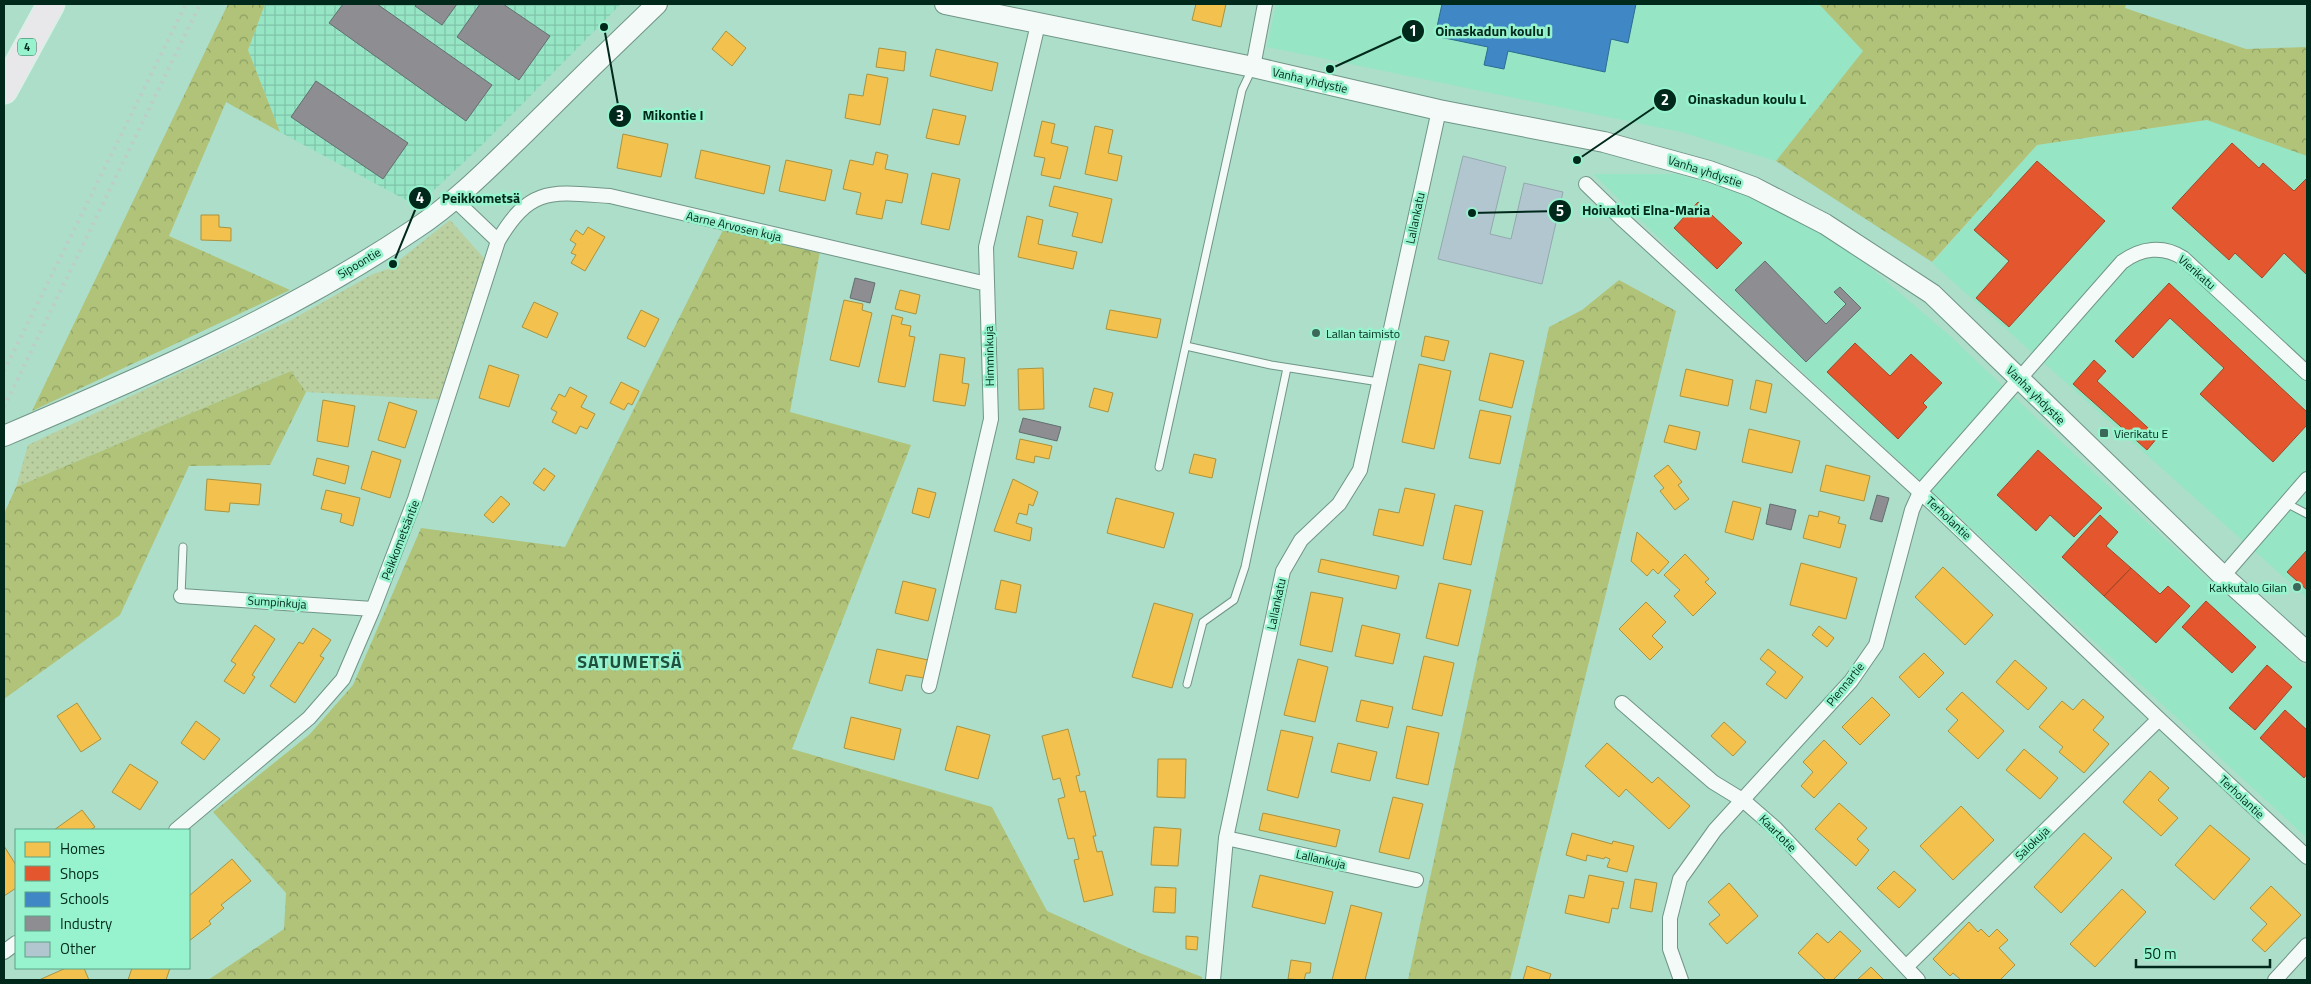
<svg xmlns="http://www.w3.org/2000/svg" width="2311" height="984" viewBox="0 0 2311 984" font-family="'Titillium Web',sans-serif">
<style>
.built{fill:#96e5c5}
.industrial{fill:url(#industrial-grid)}
.grass{fill:url(#grass-dots)}
.forest{fill:url(#forest-crowns)}
.homes{fill:#f2c14e;stroke:#a9933f}
.shops{fill:#e4572e;stroke:#a04929}
.schools{fill:#3f88c5;stroke:#2c6c92}
.industry{fill:#8d8d92;stroke:#636f6f}
.building{fill:#b2c6d0;stroke:#93a8ac}
.lines{fill:none;stroke-linecap:round;stroke-linejoin:round}
.lane-casing{stroke:#709587;stroke-width:9}
.street-casing{stroke:#709587;stroke-width:16}
.secondary-casing{stroke:#709587;stroke-width:22}
.highway-casing{stroke:#daf0e7;stroke-width:29}
.lane{stroke:#f3faf7;stroke-width:7}
.street{stroke:#f3faf7;stroke-width:14}
.secondary{stroke:#f3faf7;stroke-width:20}
.highway{stroke:#e8e7e9;stroke-width:26}
.rail{stroke:#becdc7;stroke-width:4;stroke-dasharray:2.5 5;stroke-linecap:butt}
.poi-dot{fill:#3c6859;stroke:#97f3cd;stroke-width:2}
.labels{text-anchor:middle;dominant-baseline:central;stroke-width:5;stroke-linejoin:round;paint-order:stroke}
.shield{fill:#97f3cd;stroke:#2d6651;stroke-width:1}
.shield-label{font-size:11px;font-weight:bold;fill:#00291c}
.street-label{font-size:12px;fill:#00291c;stroke:#97f3cd}
.poi-label{font-size:12px;fill:#00291c;stroke:#97f3cd;text-anchor:start}
.district-label{font-size:18px;font-weight:bold;letter-spacing:1px;fill:#1f503d;stroke:#97f3cd}
.leader{fill:none;stroke:#00291c;stroke-width:2}
.callout-dot{fill:#00291c;stroke:#97f3cd;stroke-width:2}
.mark-label{font-size:15px;text-anchor:middle;font-weight:bold;fill:#fff}
.callout-label{font-size:14px;text-anchor:middle;font-weight:bold;fill:#00291c;stroke:#97f3cd;stroke-width:5;stroke-linejoin:round;paint-order:stroke}
</style>
<defs>
<pattern id="industrial-grid" width="8" height="8" patternUnits="userSpaceOnUse" patternTransform="scale(1.25)"><rect width="8" height="8" fill="#96e5c5"/><path d="M0 4h8M4 0v8" fill="none" stroke="#80c4a9"/></pattern>
<pattern id="grass-dots" width="8" height="8" patternUnits="userSpaceOnUse" patternTransform="scale(1.25)"><rect width="8" height="8" fill="#bbd0a0"/><path d="M2 2h.1M6 6h.1" fill="none" stroke="#9fb389" stroke-width="1.8" stroke-linecap="round"/></pattern>
<pattern id="forest-crowns" width="20" height="18" patternUnits="userSpaceOnUse" patternTransform="scale(1.25)"><rect width="20" height="18" fill="#b0c379"/><path d="M2 6a3 3 0 1 1 6 0M12 15a3 3 0 1 1 6 0" fill="none" stroke="#8d9e62"/></pattern>
</defs>
<rect width="100%" height="100%" fill="#acdeca"/>
<path class="built" d="M1276,4H1819L1863,51L1776,161L1681,132L1267,47Z
M2207,120L2307,155V598L1932,263L2037,145Z
M1593,174H1677L1769,201L1853,253L1950,336L2143,519L2307,669V838L1691,269Z"/>
<path class="industrial" d="M265,4H621L478,149L417,206L280,132L248,50Z"/>
<path class="grass" d="M450,220L490,265L447,400L306,392L291,371L16,487L28,445L291,320L373,274L388,269Z"/>
<path class="forest" d="M228,4H265L248,50L280,132L226,102L169,236L290,290L32,411Z
M1819,4H2126L2125,8L2246,49L2307,47V156L2207,120L2037,145L1932,262L1776,161L1863,51Z
M726,224L821,246L790,412L911,445L792,749L992,807L1047,911L1140,953L1202,977V980H208L284,929L286,893L213,812L310,734L353,685L421,528L565,547Z
M1619,280L1676,311L1510,980H1408L1549,327L1582,310Z
M291,371L306,392L270,465L189,466L120,615L4,699V514L16,487Z"/>
<path class="homes" d="M1196,4H1226L1221,27L1192,20Z
M726,31L746,48L732,66L712,49Z
M879,48L906,52L904,71L876,67Z
M936,49L998,63L992,91L930,76Z
M867,74L888,78L880,125L845,118L849,94L863,96Z
M933,109L966,116L959,145L926,138Z
M1042,121L1055,124L1051,143L1068,147L1060,179L1041,175L1045,158L1034,156Z
M1095,126L1113,130L1108,153L1122,156L1117,181L1085,174Z
M623,134L668,144L661,177L617,168Z
M701,150L770,166L764,194L695,178Z
M876,152L888,155L885,169L908,174L902,203L886,200L882,219L856,214L861,193L843,189L850,160L873,165Z
M786,160L832,170L825,201L779,191Z
M932,173L960,179L949,230L921,224Z
M1054,186L1112,199L1102,243L1072,236L1078,213L1049,206Z
M201,215H219V227L231,228V241L201,240Z
M1027,216L1043,220L1038,244L1077,252L1073,269L1018,257Z
M588,227L605,237L585,271L571,263L576,255L571,253L576,244L570,240L576,230L583,235Z
M900,290L920,295L916,314L895,309Z
M844,300L863,304L862,310L872,313L859,367L830,360Z
M534,302L558,313L547,338L522,327Z
M641,310L659,319L645,347L627,338Z
M1110,310L1161,319L1157,338L1106,329Z
M892,315L903,318L901,324L911,326L909,336L915,337L905,387L878,382Z
M1425,336L1449,341L1444,361L1421,356Z
M1490,353L1524,361L1512,408L1479,400Z
M940,354L965,358L962,383L969,384L965,406L933,401Z
M1419,364L1451,371L1434,449L1402,442Z
M489,365L519,375L509,407L479,398Z
M1043,368L1044,409L1019,410L1018,369Z
M1686,369L1733,380L1728,406L1680,396Z
M1756,380L1772,384L1766,413L1750,409Z
M621,382L639,391L632,405L628,403L624,410L610,403Z
M570,387L587,396L581,407L595,414L587,429L580,426L576,434L552,422L557,412L551,409L559,394L565,397Z
M1094,388L1113,393L1108,412L1089,407Z
M323,400L355,406L348,447L317,441Z
M389,402L417,411L405,448L378,440Z
M1480,410L1511,416L1500,464L1469,458Z
M1669,425L1700,432L1696,450L1664,442Z
M1749,429L1800,441L1792,473L1742,462Z
M1020,439L1052,446L1049,459L1035,456L1034,463L1016,459Z
M372,451L401,460L390,498L361,489Z
M1194,454L1216,459L1212,478L1189,473Z
M317,458L349,466L345,484L313,475Z
M1668,465L1682,482L1678,485L1689,499L1675,510L1660,491L1664,488L1654,476Z
M1826,465L1870,476L1864,501L1820,491Z
M544,468L555,476L544,491L533,483Z
M207,479L261,484L259,505L230,503L229,512L205,510Z
M1013,479L1038,492L1033,506L1029,504L1027,515L1019,513L1016,523L1032,528L1030,541L994,531Z
M918,488L936,493L929,518L912,513Z
M1405,488L1435,494L1423,546L1373,535L1379,509L1399,513Z
M326,490L360,498L353,526L340,522L342,514L321,509Z
M501,496L510,504L493,523L484,515Z
M1116,498L1174,513L1164,548L1107,533Z
M1733,501L1761,508L1753,540L1725,532Z
M1455,505L1483,511L1471,565L1443,559Z
M1819,511L1840,517L1838,523L1846,525L1840,548L1803,538L1809,515L1818,517Z
M1637,532L1669,562L1658,574L1653,569L1647,576L1631,561Z
M1685,554L1709,579L1705,582L1716,593L1693,616L1674,596L1680,590L1664,575Z
M1321,559L1399,576L1396,589L1318,572Z
M1801,563L1857,578L1846,619L1790,605Z
M1943,567L1993,615L1965,645L1915,597Z
M1001,580L1021,585L1016,613L995,609Z
M903,581L936,589L928,621L895,613Z
M1439,583L1471,590L1458,646L1426,638Z
M1311,592L1343,598L1332,652L1300,645Z
M1646,602L1666,622L1652,636L1663,647L1650,660L1619,629Z
M1154,603L1193,614L1172,688L1132,677Z
M255,625L275,639L252,675L255,677L244,694L224,681L236,664L231,661Z
M1362,625L1400,634L1393,664L1355,656Z
M1819,626L1834,638L1827,647L1812,635Z
M313,628L331,640L320,656L324,658L295,703L270,686L299,642L303,644Z
M877,649L928,660L924,678L906,675L902,691L869,683Z
M1768,649L1803,677L1786,699L1766,684L1776,672L1760,659Z
M1924,653L1944,673L1919,698L1899,677Z
M1424,656L1454,663L1442,716L1412,709Z
M1298,659L1328,667L1315,722L1284,715Z
M2015,660L2047,688L2028,710L1996,682Z
M1962,692L2004,731L1978,759L1948,731L1958,720L1946,709Z
M1872,697L1890,715L1860,745L1842,727Z
M2083,699L2104,717L2093,730L2109,744L2084,773L2059,752L2063,747L2039,727L2062,701L2073,710Z
M1361,700L1393,707L1388,728L1356,721Z
M77,703L101,739L81,752L57,716Z
M851,717L901,729L894,760L844,748Z
M196,721L220,739L204,760L181,743Z
M1724,722L1746,742L1733,756L1711,736Z
M957,726L990,735L978,779L945,770Z
M1407,726L1439,733L1428,785L1396,778Z
M1068,729L1080,775L1076,776L1080,792L1085,791L1096,836H1093L1097,852L1102,851L1113,895L1084,902L1074,860L1079,859L1074,838L1068,839L1058,799L1065,797L1060,778L1053,780L1042,736Z
M1281,730L1313,737L1298,798L1267,790Z
M1824,740L1847,763L1814,798L1801,786L1813,772L1803,762Z
M1338,743L1377,752L1370,781L1331,772Z
M1607,743L1652,783L1658,777L1690,806L1669,829L1626,789L1619,797L1585,766Z
M2024,749L2058,778L2040,799L2006,770Z
M1158,759H1186L1185,798L1157,797Z
M130,764L158,782L140,810L112,792Z
M2150,771L2169,788L2158,800L2178,818L2161,836L2123,802Z
M1393,797L1423,804L1409,859L1379,852Z
M1839,803L1867,828L1857,839L1869,850L1856,866L1815,829Z
M1961,806L1994,840L1953,880L1920,846Z
M82,810L95,827L90,830H54Z
M1263,813L1340,830L1336,847L1259,830Z
M2210,825L2250,859L2214,900L2175,865Z
M1154,827L1181,829L1178,866L1151,865Z
M1572,833L1612,844L1613,841L1634,846L1627,872L1607,867L1610,859L1605,857L1604,859L1587,855L1586,861L1566,855Z
M2084,833L2112,858L2061,913L2034,887Z
M4,846L16,865V888L4,896Z
M232,859L251,881L221,905L224,908L209,921L211,924L189,941V896Z
M1894,871L1916,890L1899,908L1877,888Z
M1260,875L1333,892L1325,924L1252,907Z
M1589,875L1624,882L1618,909L1612,908L1609,923L1565,913L1569,895L1584,898Z
M1635,879L1657,883L1652,912L1630,908Z
M1729,883L1758,916L1727,944L1709,924L1720,915L1708,902Z
M2271,886L2301,915L2265,952L2252,940L2267,924L2250,908Z
M1155,887L1176,888L1175,913L1153,912Z
M2122,889L2146,912L2095,967L2070,944Z
M1351,905L1382,913L1365,980H1332Z
M1969,922L1978,932L1981,929L1989,937L1997,929L2008,940L1999,948L2015,965L2000,980H1961L1953,973L1950,976L1933,959Z
M1840,931L1861,951L1833,980H1826L1798,953L1817,933L1828,943Z
M1186,936L1198,937L1197,950L1186,949Z
M1291,960L1311,963L1310,973H1306L1304,980L1288,979Z
M1527,966L1551,974L1549,980H1523Z
M1871,967L1884,980H1857Z
M66,968H84L89,980H39Z
M132,968H170L166,980H128Z"/>
<path class="shops" d="M2232,143L2259,168L2263,163L2294,191L2307,178V275L2284,253L2262,278L2235,253L2229,260L2172,208Z
M2037,161L2105,221L2009,327L1976,298L2009,261L1974,230Z
M1698,202L1742,243L1717,269L1674,228Z
M2169,283L2307,412V425L2273,462L2200,394L2224,368L2170,318L2133,358L2115,341Z
M1855,343L1890,376L1911,354L1942,383L1923,403L1927,407L1898,439L1827,372Z
M2094,360L2106,371L2097,381L2158,437L2147,450L2073,384Z
M2038,450L2102,508L2074,537L2050,515L2036,531L1997,495Z
M2100,515L2118,532L2106,546L2131,568L2104,596L2062,557Z
M2307,550V590L2287,572Z
M2131,568L2160,594L2168,586L2190,606L2156,643L2104,596Z
M2206,601L2256,647L2232,673L2182,627Z
M2267,665L2292,687L2255,730L2229,708Z
M2285,710L2307,730V774L2304,778L2260,738Z"/>
<path class="schools" d="M1442,4H1636L1628,43L1611,39L1605,72L1508,51L1504,69L1484,65L1488,47L1435,36Z"/>
<path class="industry" d="M343,4H377L492,85L466,121L329,23Z
M417,4H457L442,25L415,6Z
M480,4H503L550,36L519,80L457,37Z
M316,81L408,143L383,179L291,117Z
M1765,261L1826,324L1846,304L1834,292L1840,287L1861,308L1806,362L1735,290Z
M855,278L875,283L870,303L850,298Z
M1023,418L1061,427L1057,441L1019,432Z
M1877,495L1889,498L1882,522L1870,519Z
M1770,504L1796,510L1791,530L1766,524Z"/>
<path class="building" d="M1463,156L1506,167L1490,234L1511,239L1524,183L1563,192L1542,284L1438,259Z"/>
<g class="lines">
<g class="lane-casing">
<path id="lane" d="M1186,346L1271,365L1379,382
M1159,467L1242,90L1252,69
M2286,503L2307,514
M181,596L183,547
M1187,684L1203,622L1234,600L1245,567L1287,368"/>
</g>
<g class="street-casing">
<path id="street" d="M1253,67L1265,4
M1586,184L1620,217L1930,501L2159,719L2307,857
M498,241C530,186 552,192 610,196L987,284
M2223,576L2307,479
M181,596L373,609
M929,686L991,419L986,247L1038,24
M1622,703L1713,782L1744,801L1775,828L1918,980
M176,830L309,718L343,679L373,609L415,499L498,241L454,199
M1226,838L1416,880
M4,952L16,943
M1906,967L2159,719
M1213,980L1226,838L1283,571L1301,540L1339,504L1360,470L1439,110
M1681,980L1670,949V918L1680,879L1715,830L1851,681L1876,645L1912,510L1920,492L2122,262C2141,248 2163,245 2183,258L2307,373
M2275,980L2307,945"/>
</g>
<g class="secondary-casing">
<path id="secondary" d="M945,4L1253,67L1439,110L1604,142L1709,171L1753,187L1825,224L1932,294L2223,576L2307,652
M4,436C145,376 288,315 415,229C456,202 491,166 526,132C569,89 613,46 657,4"/>
</g>
<g class="highway-casing">
<path id="highway" d="M4,90L51,4"/>
</g>
<use href="#lane" class="lane"/>
<use href="#street" class="street"/>
<use href="#secondary" class="secondary"/>
<use href="#highway" class="highway"/>
<path class="rail" d="M4,371L186,4
M4,407L200,4"/>
</g>
<g class="poi-dot">
<circle cx="1316" cy="333" r="5"/>
<rect x="2099" y="428" width="10" height="10" rx="2.5"/>
<circle cx="2297" cy="587" r="5"/>
</g>
<g class="labels">
<rect class="shield" x="18" y="38.5" width="18" height="17" rx="4"/>
<g class="shield-label">
<text x="27" y="47">4</text>
</g>
<g class="street-label">
<text transform="translate(1310 80) rotate(13)">Vanha yhdystie</text>
<text transform="translate(1705 171) rotate(18)">Vanha yhdystie</text>
<text transform="translate(1415 218) rotate(-78)">Lallankatu</text>
<text transform="translate(734 226) rotate(13)">Aarne Arvosen kuja</text>
<text transform="translate(359 263) rotate(-31)">Sipoontie</text>
<text transform="translate(2197 272) rotate(41)">Vierikatu</text>
<text transform="translate(989 356) rotate(-91)">Himminkuja</text>
<text transform="translate(2036 395) rotate(45)">Vanha yhdystie</text>
<text transform="translate(1949 518) rotate(43)">Terholantie</text>
<text transform="translate(400 540) rotate(-69)">Peikkometsäntie</text>
<text transform="translate(277 602) rotate(4)">Sumpinkuja</text>
<text transform="translate(1276 604) rotate(-78)">Lallankatu</text>
<text transform="translate(1845 684) rotate(-51)">Piennartie</text>
<text transform="translate(2242 797) rotate(43)">Terholantie</text>
<text transform="translate(1778 833) rotate(45)">Kaartotie</text>
<text transform="translate(2032 843) rotate(-44)">Salokuja</text>
<text transform="translate(1321 859) rotate(13)">Lallankuja</text>
</g>
<g class="poi-label">
<text x="1326" y="333">Lallan taimisto</text>
<text x="2114" y="433">Vierikatu E</text>
<text x="2287" y="587" text-anchor="end">Kakkutalo Gilan</text>
</g>
<g class="district-label">
<text x="630" y="661">SATUMETSÄ</text>
</g>
</g>
<path class="leader" d="M1330 69L1413 31M1577 160L1665 100M604 27L620 116M393 264L420 198M1472 213L1560 211"/>
<g class="callout-dot">
<circle cx="1330" cy="69" r="5"/>
<circle cx="1577" cy="160" r="5"/>
<circle cx="604" cy="27" r="5"/>
<circle cx="393" cy="264" r="5"/>
<circle cx="1472" cy="213" r="5"/>
<circle cx="1413" cy="31" r="12"/>
<circle cx="1665" cy="100" r="12"/>
<circle cx="620" cy="116" r="12"/>
<circle cx="420" cy="198" r="12"/>
<circle cx="1560" cy="211" r="12"/>
</g>
<g class="mark-label">
<text x="1413" y="36">1</text>
<text x="1665" y="105">2</text>
<text x="620" y="121">3</text>
<text x="420" y="203">4</text>
<text x="1560" y="216">5</text>
</g>
<g class="callout-label">
<text x="1493" y="36">Oinaskadun koulu I</text>
<text x="1747" y="104">Oinaskadun koulu L</text>
<text x="673" y="120">Mikontie I</text>
<text x="481" y="203">Peikkometsä</text>
<text x="1646" y="215">Hoivakoti Elna-Maria</text>
</g>
<rect width="2311" height="984" fill="none" stroke="#00291c" stroke-width="10"/>
<rect x="15" y="829" width="175" height="140" fill="#97f3cd" stroke="#5ba286"/>
<rect x="25" y="842" width="25" height="15" fill="#f2c14e" stroke="#5ba286"/>
<text x="60" y="854" font-size="15" fill="#00291c">Homes</text>
<rect x="25" y="866" width="25" height="15" fill="#e4572e" stroke="#5ba286"/>
<text x="60" y="879" font-size="15" fill="#00291c">Shops</text>
<rect x="25" y="892" width="25" height="15" fill="#3f88c5" stroke="#5ba286"/>
<text x="60" y="904" font-size="15" fill="#00291c">Schools</text>
<rect x="25" y="916" width="25" height="15" fill="#8d8d92" stroke="#5ba286"/>
<text x="60" y="929" font-size="15" fill="#00291c">Industry</text>
<rect x="25" y="942" width="25" height="15" fill="#b2c6d0" stroke="#5ba286"/>
<text x="60" y="954" font-size="15" fill="#00291c">Other</text>
<path d="M2136 959v8h134v-8" fill="none" stroke="#00291c" stroke-width="2.5"/>
<text x="2144" y="959" font-size="15" fill="#00291c" stroke="#97f3cd" stroke-width="4" paint-order="stroke">50 m</text>
</svg>
